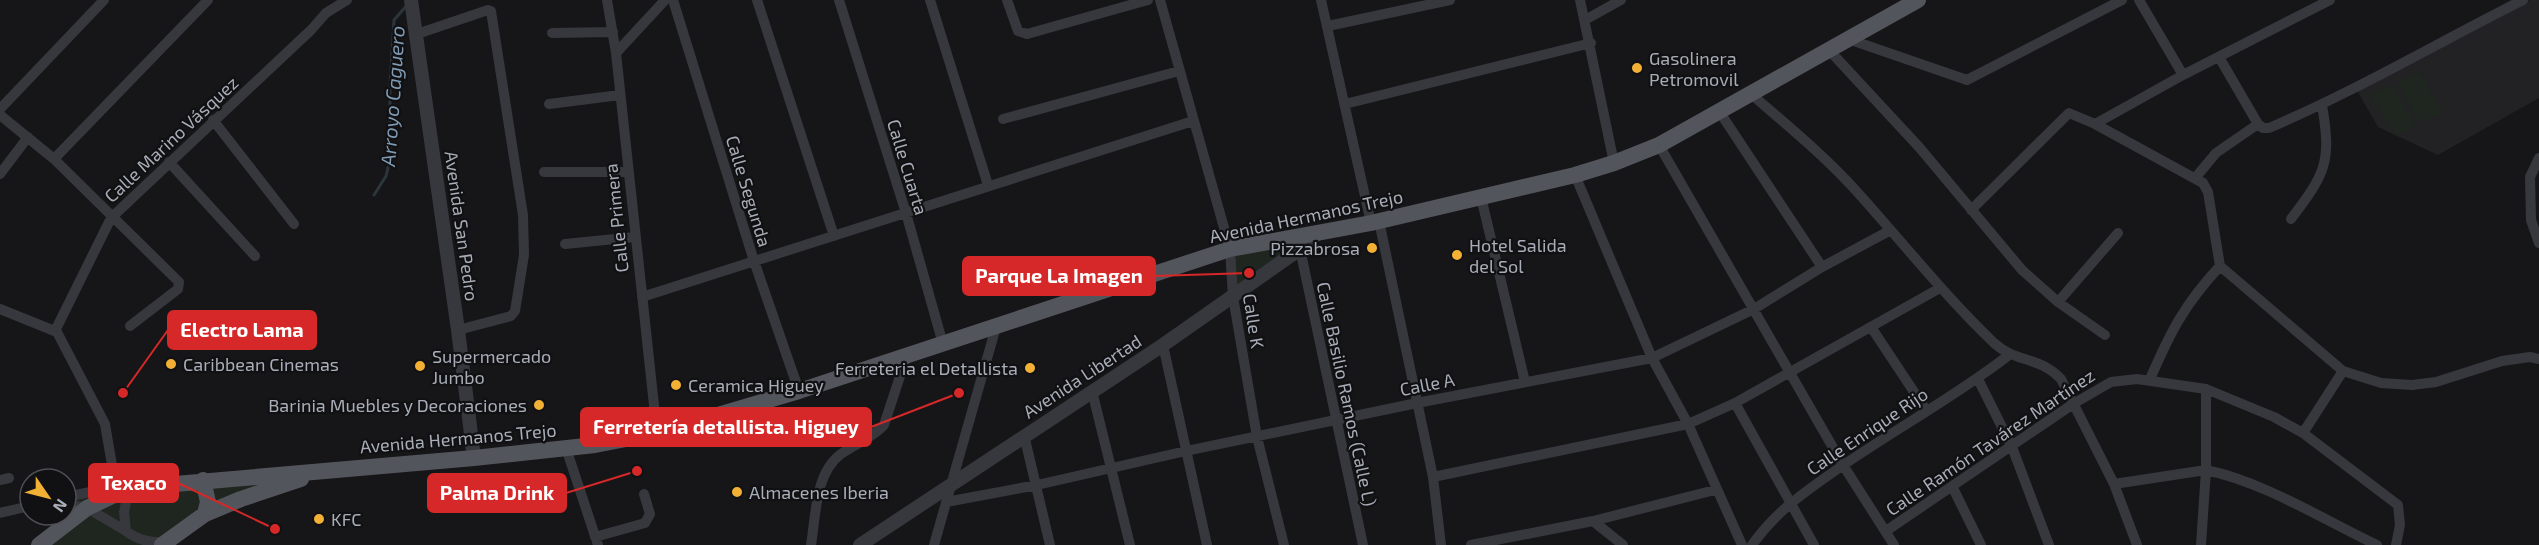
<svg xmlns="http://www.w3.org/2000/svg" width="2539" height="545" viewBox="0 0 2539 545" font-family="'Exo 2',sans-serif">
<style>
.built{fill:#222225}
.green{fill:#1e261f}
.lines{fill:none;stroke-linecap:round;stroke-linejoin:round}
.stream{stroke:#2c353c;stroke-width:3}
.minor{stroke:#37383d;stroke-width:10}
.tertiary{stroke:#37383d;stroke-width:14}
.primary{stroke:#53555c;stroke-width:16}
.poi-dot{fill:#f2b134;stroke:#111113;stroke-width:2}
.labels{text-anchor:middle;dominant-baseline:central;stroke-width:4.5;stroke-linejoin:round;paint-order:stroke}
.poi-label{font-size:18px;fill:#a8adb8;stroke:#111113;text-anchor:start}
.street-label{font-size:18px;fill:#a8adb8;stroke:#111113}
.water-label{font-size:20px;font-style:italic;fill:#7f9bb3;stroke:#111113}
.leader{fill:none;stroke:#d62828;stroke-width:2}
.callout-dot{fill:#d62828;stroke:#111113;stroke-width:2}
.callout{fill:#d62828;stroke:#d62828;stroke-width:2}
.callout-label{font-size:20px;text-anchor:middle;font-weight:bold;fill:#fff}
</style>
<rect width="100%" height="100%" fill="#161618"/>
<path class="built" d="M2530,0H2539V98L2438,155L2378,127L2355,87Z"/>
<path class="green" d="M2420,72L2442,112L2420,123L2398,82Z
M2392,84L2416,124L2397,136L2369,95Z
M1319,231L1233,297L1230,249Z
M325,470L241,499L162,545H39L87,509L66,497Z"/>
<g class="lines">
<path class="stream" d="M374,195L386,176L390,159V85L394,20L407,5"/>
<path class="minor" d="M607,0L616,53L657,433
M673,0L754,261L799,391
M757,0L834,236
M839,0L906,213L943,344
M930,0L988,185
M1007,0L1018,31L1027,34L1148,0
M1160,0L1230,249L1233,297L1257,437L1284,545
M1321,0L1371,223
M1580,0L1614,163
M2139,0L2183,75
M1585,20L1621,0
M1328,26L1450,0
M552,33L613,32
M417,34L488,10L491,11L523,215L524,255L515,311L511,316L458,330
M1848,39L1967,80L2122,0
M1829,50L1919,147L2022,270L2058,302L2105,335
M616,53L665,0
M2219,57L2258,124L2263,128H2269C2356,91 2439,42 2523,0
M1751,94C1788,126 1826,157 1859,194C1904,244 1945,296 1994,343C2016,363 2039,356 2061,379L2114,484L2137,545
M549,104L620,95
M1345,104L1591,43
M0,109L104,0
M1719,111L1822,267
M0,115L54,159L179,282L178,289L130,326
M1003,119L1179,71
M213,120L294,224
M2095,124L2183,75L2330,0
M1659,145L1843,465L1894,545
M2539,158L2530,177L2531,220L2539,243
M54,159L208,0
M169,162L255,256
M544,172H628
M0,174L28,137
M1575,175L1652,358L1688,424L1742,545
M2196,177L2216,153L2258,124
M1481,197L1525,382
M1971,210L2069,113L2095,124L2203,183L2208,192L2220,266L2343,371L2381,383L2412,385L2436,382L2502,361L2530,357L2539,359
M2291,219C2325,174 2332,163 2322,105
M1379,221L1433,477L1441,545
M565,244L635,237
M1300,249L1363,545
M642,297L1193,121
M2058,302L2118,233
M0,309L57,332L105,424L117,494
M1871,327L1926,410
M55,331L111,218L311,30L326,13L347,0
M1163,345L1207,545
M1978,379L2012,447L2049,545
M2150,379C2171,331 2184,305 2220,266
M1092,391L1130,545
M1735,403L1814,545
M2303,433L2343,371
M1024,435L1050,545
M566,448L598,545
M1433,477L1688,424L1735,403L1940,288
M0,480L9,478
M2114,484L2206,470C2264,482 2322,519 2377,545
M1952,486L1981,545
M66,497L115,487L129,488L124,512L126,531C139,541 150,542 166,543
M946,502L1037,485L1186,451L1417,403L1652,358L1754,309L1822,267L1889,231
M66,504L87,508L126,531
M0,513L30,506
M1593,521L1623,545
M1886,531L2073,404L2111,382L2137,379L2206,389L2274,417L2303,433L2398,505L2400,525L2396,545
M595,537L645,523L650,514L644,494
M811,545C816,515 815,473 841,454C855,444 872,438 884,425L907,355
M934,545L996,327
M1471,545L1593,521L1715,490
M1752,545C1774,514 1799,496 1829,475C1888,433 1952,399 2009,355
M2201,545L2206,470V389"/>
<path class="tertiary" d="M411,0L458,330L474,458
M860,545L1163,345L1300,249L1319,232"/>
<path class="primary" d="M203,480L208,502L205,514
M39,545L87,508L129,488L474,458L595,445L657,433L799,391L1230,249L1371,223L1575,175L1614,163L1659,145L1918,0
M162,545L205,514L241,499L301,479"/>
</g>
<g class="poi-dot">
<circle cx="1637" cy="68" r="6"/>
<circle cx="1372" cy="248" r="6"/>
<circle cx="1457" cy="255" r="6"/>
<circle cx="171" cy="364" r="6"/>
<circle cx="420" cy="366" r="6"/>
<circle cx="1030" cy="368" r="6"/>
<circle cx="676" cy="385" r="6"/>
<circle cx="539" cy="405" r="6"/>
<circle cx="737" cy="492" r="6"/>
<circle cx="319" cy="519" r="6"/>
</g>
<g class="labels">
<g class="poi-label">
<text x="1649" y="58">Gasolinera<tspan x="1649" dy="21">Petromovil</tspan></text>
<text x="1469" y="245">Hotel Salida<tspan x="1469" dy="21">del Sol</tspan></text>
<text x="1360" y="248" text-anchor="end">Pizzabrosa</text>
<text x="432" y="356">Supermercado<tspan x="432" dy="21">Jumbo</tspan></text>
<text x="183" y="364">Caribbean Cinemas</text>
<text x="1018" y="368" text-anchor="end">Ferreteria el Detallista</text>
<text x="688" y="385">Ceramica Higuey</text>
<text x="527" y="405" text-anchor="end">Barinia Muebles y Decoraciones</text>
<text x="749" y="492">Almacenes Iberia</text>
<text x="331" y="519">KFC</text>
</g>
<g class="street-label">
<text transform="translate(171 139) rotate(-43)">Calle Marino Vásquez</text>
<text transform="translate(908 167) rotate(73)">Calle Cuarta</text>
<text transform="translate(749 191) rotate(73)">Calle Segunda</text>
<text transform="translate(1306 216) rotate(-12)">Avenida Hermanos Trejo</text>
<text transform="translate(616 218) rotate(-96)">Calle Primera</text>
<text transform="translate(462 226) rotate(82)">Avenida San Pedro</text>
<text transform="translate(1254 321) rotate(81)">Calle K</text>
<text transform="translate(1082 376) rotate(-33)">Avenida Libertad</text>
<text transform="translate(1427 384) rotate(-11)">Calle A</text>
<text transform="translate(1347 394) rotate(78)">Calle Basilio Ramos (Calle L)</text>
<text transform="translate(1867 431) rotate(-34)">Calle Enrique Rijo</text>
<text transform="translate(458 438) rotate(-5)">Avenida Hermanos Trejo</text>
<text transform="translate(1990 442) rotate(-34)">Calle Ramón Tavárez Martínez</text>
</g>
<g class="water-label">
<text transform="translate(392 96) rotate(-86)">Arroyo Caguero</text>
</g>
</g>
<path class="leader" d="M1249 273L1155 276M123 393L168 330M959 393L871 427M275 529L178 483M637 471L566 493"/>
<g class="callout-dot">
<circle cx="1249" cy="273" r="6"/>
<circle cx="123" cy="393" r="6"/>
<circle cx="959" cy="393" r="6"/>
<circle cx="275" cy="529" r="6"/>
<circle cx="637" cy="471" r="6"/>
</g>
<g class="callout">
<rect x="963" y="257" width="192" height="38" rx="6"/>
<rect x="168" y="311" width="148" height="38" rx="6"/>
<rect x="581" y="408" width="290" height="38" rx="6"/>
<rect x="89" y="464" width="89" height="38" rx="6"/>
<rect x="428" y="474" width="138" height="38" rx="6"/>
</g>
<g class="callout-label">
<text x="1059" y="283">Parque La Imagen</text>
<text x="242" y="337">Electro Lama</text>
<text x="726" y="434">Ferretería detallista. Higuey</text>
<text x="134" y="490">Texaco</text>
<text x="497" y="500">Palma Drink</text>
</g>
<g transform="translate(48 497) rotate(125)"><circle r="28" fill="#111113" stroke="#4d4f55" stroke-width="1.5"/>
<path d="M0-4.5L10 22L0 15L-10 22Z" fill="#f2b134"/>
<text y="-9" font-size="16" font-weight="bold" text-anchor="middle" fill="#a8adb8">N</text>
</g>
</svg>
